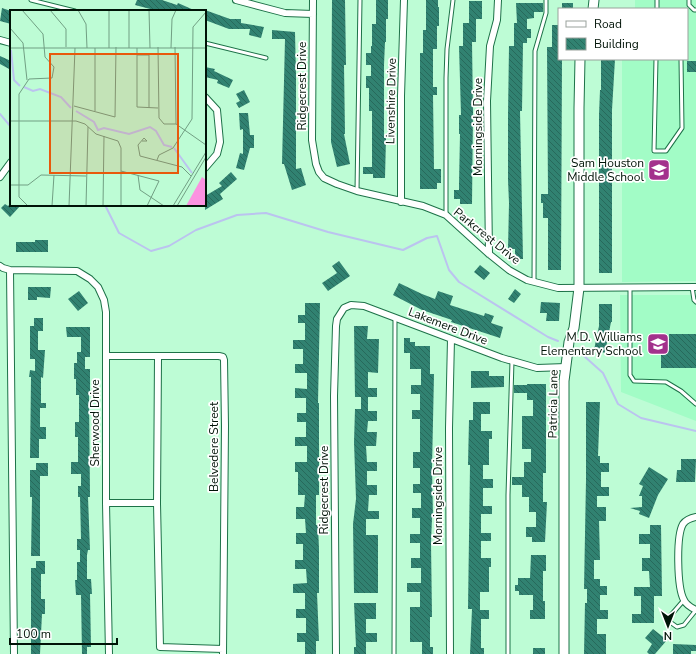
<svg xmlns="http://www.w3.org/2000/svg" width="696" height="654" viewBox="0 0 696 654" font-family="'Nunito Sans',sans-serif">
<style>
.built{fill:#a2fcc6}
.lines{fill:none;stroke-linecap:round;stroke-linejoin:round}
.stream{stroke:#bbc3ef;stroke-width:2}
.building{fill:url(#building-back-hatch)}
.lane-casing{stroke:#1d7248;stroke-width:5}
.street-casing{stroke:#1d7248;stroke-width:8}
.secondary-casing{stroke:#1d7248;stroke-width:11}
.lane{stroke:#fff;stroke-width:3}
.street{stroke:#fff;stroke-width:6}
.secondary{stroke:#fff;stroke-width:9}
.labels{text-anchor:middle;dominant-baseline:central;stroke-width:3.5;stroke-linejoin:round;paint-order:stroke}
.street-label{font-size:12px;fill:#001307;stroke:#fff}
.poi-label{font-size:12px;fill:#001307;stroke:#fff;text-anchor:end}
.inset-river{fill:none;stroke:#bbc3ef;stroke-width:2}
.inset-road{fill:none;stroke:#719f83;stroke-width:1}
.view{fill:#e8590c;fill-opacity:0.15;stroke:#e8590c;stroke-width:2}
.inset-edge{fill:none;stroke:#001307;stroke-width:2}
</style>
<defs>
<pattern id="building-back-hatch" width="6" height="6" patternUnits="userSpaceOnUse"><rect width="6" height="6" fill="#318271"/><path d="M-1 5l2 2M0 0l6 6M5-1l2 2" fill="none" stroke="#27695b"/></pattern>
</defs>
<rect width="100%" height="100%" fill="#bdfcd5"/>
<path class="built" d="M635,0H696V281L622,282V59H687V9H635Z
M620,295H696V421L621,392Z"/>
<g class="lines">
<path class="stream" d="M0,114L11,127
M105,205L119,233L151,251L169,246L196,230L237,215L266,213L328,232L403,250L427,238L437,236L449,270L459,282L548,337L558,341
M584,356L603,373L618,404L641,418L696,431"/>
</g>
<path class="building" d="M137,0H162L177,5L178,3L196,11H158L135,5Z
M332,0H345L346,65H344L345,134H344L350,164L337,167L331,142Z
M376,0H388V19H386V42H385L384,65V138H386L385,178H373V174H363V167H372V111H369V88H366V76H371V65H366V53H371V46H372V24H376Z
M426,0H438V7H439V26H437V49H433V87H437V95H433L434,169H441V183H437V189H420V53H423V30H426Z
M469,1H482V19H476V42H472L473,111L472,204H460V199H454V190H459V185L460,134H459V115H461L459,46H463V23H469Z
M516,3H543V12H534V18L527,19V29H531V38H527V43H523L522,111H520L523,259H515V249H508L509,203L508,180V115L509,46H514V23H517Z
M562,3H573V9H562Z
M2,8L11,11V24L0,21Z
M205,10L230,19H241V23L264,27L261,38L249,35L250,29H229L205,20Z
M552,25H559V59H562L561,270H548V218H543V203H541V194H548L547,47H552Z
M272,30L295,32L296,76V169L301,168L306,185L292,190L284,164H282L285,39H272Z
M0,56L11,61V70L0,64Z
M601,59H615L612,110V273H599V115L600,90H601Z
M687,61H696V72H687Z
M205,67L215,69L214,71L233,80L229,88L217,83L218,80L205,77Z
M244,90L250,102L239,108L236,103L240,101L236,94Z
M239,113H248L250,135H254V148H250L244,170L236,168L240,153L243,154V129L240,130Z
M231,172L237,179L220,194L223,199L205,210V196L222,186L219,183Z
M5,204L8,206L9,205H21L10,217L1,208Z
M35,240H48V252H16V242H35Z
M339,261L350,276L328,291L322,283L337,273L332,266Z
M480,265L490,273L484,280L474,272Z
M399,283L422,294L435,299L438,291L453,296L450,305L484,316L485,313L494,316L491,323L503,327L500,338L451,322L452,320L422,310L393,295Z
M28,287H51L50,298L37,297V300H28Z
M515,289L521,294L514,303L508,299Z
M79,291L88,303L78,311L68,299Z
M541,302L560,303L559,321H546L547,313H540Z
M305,303H320L318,403H319V495H316V525H318L319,549V593H317L319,641H316V654H305V642H297V633H306V618H296V609H305V593H293V584L307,583L306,569H295V560H303V544H296V533H306L305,519H296V507H304L305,495H298V472H295V462H307V446H295V437H306V422H297V413H306V398H295V388L307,389V373H295V364H303V349H293V340H305V323H298V315H305Z
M599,304H612V322H611L605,353L594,350L599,326Z
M34,318H43V331H38V350H45L43,378L41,377V403H46V408H40V427H46V439H39V458H30L31,377H29L30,370L35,371V359H30V326H34Z
M354,326H368L367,339H379L378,373L368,372V388H377V397H368V411H377V421H368L367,432H377L376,446H366L367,462H377V471H367V485H377V495H369L368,511H379V519H366V535H378V593H354L353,524L356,499L354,442L355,409H361V397H355Z
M66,327H90V357H85V369H90V395H89L90,497H88L90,550H88L87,555V579H91L92,594H90L91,647H87V654H82L81,595H76L75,580H77V562H80V550H77V539H81L80,497H78V486H81V474H71V462H78V437H75V422H79V395H76V379H74V363H77V352H81V337H67Z
M669,334H696V368H661V355H665V346H669Z
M404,338H410V342H415V346H430V374H434L432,468L433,518H432L431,543L432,617H430V647H433V654H422V642H410V607H420V592H407V583H421V568H411V558H420V543H410V534H420V518H412V508H421V493H413V484H420V468H413V452H420V419H412V410H420V394H411V385H421V369H410V353H404Z
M471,371H489V376H504V387L471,388Z
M527,384H546V473H543V502H547L545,542H532V537H526V527H536V512H529V497H522V485H512V477H524V462H531V449H522V416H533V400H527V393H514V385H527Z
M473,402H490V414H481V431H492V439H489V465H483V479H493V488H483V506H492V514H481V533H491V541H481V558H491V567H489V592H480V610H489V619H481V648H484V654H470L472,609H468L470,465H468L469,420H473Z
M586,402H600L598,456H600V463H609V472H601V487H609V496H597V507H606V521H599L600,560H594V579H600V586H607V595H600V610H608V619H597V634H606V654H584L585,603H587V589H584L586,480Z
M681,459H696L695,482H676L677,470H681Z
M36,463H48V476H40V556H31L32,497H30V470H36Z
M649,467L668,479L658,495L649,518L639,514L640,511L630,508L642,507V496H639L643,486L639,484Z
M650,525H661L662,596H654V623H632V614H641V596H634V587H650L649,571H642V558H650V544H639V534H650Z
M531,555H546V571H543V601H545V619H530V610H533V595H519V591H515V585H518V578H530Z
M36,561H45V574H41V599H45V614H42L40,654H31V568H36Z
M354,603H376V619H366V633H377V642H366V654H354V647H356Z
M653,629L667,640L655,654H649L647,652L652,644L645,638Z
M673,644L696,645V651H691V654H673Z
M533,648H545V654H533Z"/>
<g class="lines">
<g class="lane-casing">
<path id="lane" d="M31,0L75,11
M657,0V9
M689,0V5L694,10H696
M205,43L266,58
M656,59L654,151H666L682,128L681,59
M357,191L360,0
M446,215V78L447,49L453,0
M534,282L535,51L546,13V0
M692,287L694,300L696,302
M630,288V375L634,381L666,382L681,391L696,404
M684,600L671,615L670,622L677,627L684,625L696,610
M394,654L395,318
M508,654V495L512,361"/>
</g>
<g class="street-casing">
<path id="street" d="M236,0L285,13L313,14
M313,0L312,140L316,164L319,172L324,178L337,184L357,191L423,206L446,215L489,254L509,270L527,280L558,288L696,287
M0,40L11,43
M205,97L217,110L220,142L217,154L205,168
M0,177L11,162
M401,202V96L404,0
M489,254L487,101L490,46L497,20L498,0
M0,266L3,268L10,270L77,271L90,279L98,287L104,300L106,312V503L109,654
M10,270L14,654
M106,356H219L223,357L224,360L225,426L223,654
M158,357L157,503L160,647L223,649
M106,503H157
M696,517C691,518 686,520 683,524C676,536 677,588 684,600C686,605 692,608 696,610
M336,654L334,396L336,326L337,319L344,308L351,305L364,306L502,358L537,368L566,367
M450,654L449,428L451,339"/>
</g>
<g class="secondary-casing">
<path id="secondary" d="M593,9L594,0
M564,654V381L569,342L574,328L579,288V108L580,59"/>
</g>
<use href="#lane" class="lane"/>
<use href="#street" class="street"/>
<use href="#secondary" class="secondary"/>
</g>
<defs>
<g id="school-square" transform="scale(1.15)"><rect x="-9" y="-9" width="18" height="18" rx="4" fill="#a3318c" stroke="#fff"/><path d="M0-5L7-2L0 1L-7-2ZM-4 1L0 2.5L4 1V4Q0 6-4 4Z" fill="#fff"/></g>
</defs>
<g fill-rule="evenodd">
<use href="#school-square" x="659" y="170"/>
<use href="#school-square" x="658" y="344"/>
</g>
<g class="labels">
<g class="street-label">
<text transform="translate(302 86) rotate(-90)">Ridgecrest Drive</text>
<text transform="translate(391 101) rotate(-89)">Livenshire Drive</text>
<text transform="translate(478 127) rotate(-90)">Morningside Drive</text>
<text transform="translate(487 236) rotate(39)">Parkcrest Drive</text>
<text transform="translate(448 326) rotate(21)">Lakemere Drive</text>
<text transform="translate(553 404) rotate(-89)">Patricia Lane</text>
<text transform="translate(95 423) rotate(-90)">Sherwood Drive</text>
<text transform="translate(214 447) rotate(-90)">Belvedere Street</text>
<text transform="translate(324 490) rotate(-90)">Ridgecrest Drive</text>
<text transform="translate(438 496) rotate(-90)">Morningside Drive</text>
</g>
<g class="poi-label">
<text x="644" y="163">Sam Houston<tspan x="644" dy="14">Middle School</tspan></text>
<text x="642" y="337">M.D. Williams<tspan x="642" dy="14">Elementary School</tspan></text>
</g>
</g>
<g transform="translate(10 10)">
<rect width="196" height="196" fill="#bdfcd5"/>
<path d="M192,167L196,170V196H176Z" fill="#fb92e0"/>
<path class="inset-river" d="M1,40L4,70L10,76M14,77L23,81L30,79L51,87L61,98M66,101L84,112L88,120L94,118L119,124L140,117L146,121L154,135L162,137M164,138L182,163"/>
<path class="inset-road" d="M12,0L33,24L35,47L44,57L42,68L19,69L9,84V187L18,196M40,0L56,19V37M68,0L76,14L77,38M99,0V38M139,0L140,38M0,18L13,33L17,70M148,37L149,108L154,114H166M165,37L166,114M0,38H196M119,38V0M127,38V97L148,98M161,38L162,9L166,0M127,45H139V98M64,96L105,107L106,37M85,101V38M0,111H66L75,114L86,124L108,131L111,138V196M166,114L196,135M132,131H137L134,128L128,135L130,146L172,157L181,166M147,150L149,145L163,138L182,109L183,17L196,2M111,161L149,171L137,196M128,165L130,180L154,196M0,175H18L31,165L76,166M42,196L44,165M59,196L65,38M76,196L78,117M93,196L94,126M163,196L196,142M167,196L196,147"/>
<path class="view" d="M40,44H168V163H40Z"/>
<rect width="196" height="196" class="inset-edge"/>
</g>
<rect x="558" y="8" width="130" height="52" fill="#ffffff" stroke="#99a19c"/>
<rect x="566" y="21" width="20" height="6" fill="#ffffff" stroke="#99a19c"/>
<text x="594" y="28" font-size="12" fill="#001307">Road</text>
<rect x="566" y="38" width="20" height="12" fill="url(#building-back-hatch)" stroke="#99a19c"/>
<text x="594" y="48" font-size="12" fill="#001307">Building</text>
<g transform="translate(668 626) rotate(180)" stroke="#ffffff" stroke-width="3" paint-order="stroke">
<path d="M0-3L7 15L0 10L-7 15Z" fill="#001307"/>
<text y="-6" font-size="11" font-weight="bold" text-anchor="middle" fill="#001307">N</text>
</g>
<path d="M10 638v6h107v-6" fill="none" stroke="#001307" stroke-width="2"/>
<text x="16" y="638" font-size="12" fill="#001307" stroke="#ffffff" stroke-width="3" paint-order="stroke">100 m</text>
</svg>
